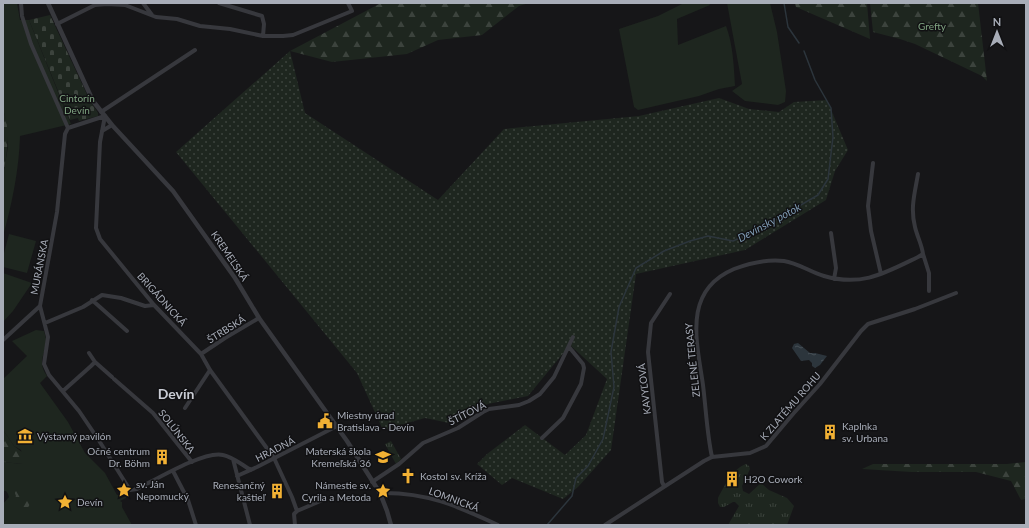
<svg xmlns="http://www.w3.org/2000/svg" width="1029" height="528" viewBox="0 0 1029 528" font-family="Lato,sans-serif">
<style>
.grass{fill:#1e261f}
.forest{fill:url(#forest-firs)}
.cemetery{fill:url(#cemetery-stones)}
.park{fill:url(#park-tufts)}
.garden{fill:url(#garden-dots)}
.water{fill:url(#water-ripples)}
.lines{fill:none;stroke-linecap:round;stroke-linejoin:round}
.stream{stroke:#2c353c;stroke-width:1.5}
.minor{stroke:#37383d;stroke-width:4}
.tertiary{stroke:#37383d;stroke-width:4.5}
.labels{text-anchor:middle;dominant-baseline:central;stroke-width:3;stroke-linejoin:round;paint-order:stroke}
.park-label{font-size:10px;fill:#7fa381;stroke:#111113}
.street-label{font-size:10px;fill:#a8adb8;stroke:#111113}
.poi-label{font-size:10px;fill:#a8adb8;stroke:#111113;text-anchor:start}
.water-label{font-size:11px;font-style:italic;fill:#7f9bb3;stroke:#111113}
.district-label{font-size:14px;font-weight:bold;fill:#c9ccd4;stroke:#111113}
</style>
<defs>
<pattern id="forest-firs" width="22" height="20" patternUnits="userSpaceOnUse"><rect width="22" height="20" fill="#1e261f"/><path d="M5 1l3.5 6h-7zM16 11l3.5 6h-7z" fill="#3c433d"/></pattern>
<pattern id="cemetery-stones" width="16" height="16" patternUnits="userSpaceOnUse"><rect width="16" height="16" fill="#1e261f"/><path d="M2 7V4a2 2 0 0 1 4 0v3zM10 15v-3a2 2 0 0 1 4 0v3z" fill="#3c433d"/></pattern>
<pattern id="park-tufts" width="24" height="20" patternUnits="userSpaceOnUse"><rect width="24" height="20" fill="#1e261f"/><path d="M3 7l-1-3M5 7V3M7 7l1-3M15 17l-1-3M17 17v-4M19 17l1-3" fill="none" stroke="#3c433d"/></pattern>
<pattern id="garden-dots" width="8" height="8" patternUnits="userSpaceOnUse"><rect width="8" height="8" fill="#1e261f"/><path d="M2 2h.1M6 6h.1" fill="none" stroke="#3c433d" stroke-width="1.8" stroke-linecap="round"/></pattern>
<pattern id="water-ripples" width="26" height="14" patternUnits="userSpaceOnUse"><rect width="26" height="14" fill="#2c353c"/><path d="M2 4q2-2 4 0t4 0M15 11q2-2 4 0t4 0" fill="none" stroke="#485056"/></pattern>
</defs>
<rect width="100%" height="100%" fill="#161618"/>
<path class="grass" d="M3,3H17L20,20H29L71,124L20,136C19,170 12,204 3,236V175L8,147L5,116L3,110Z
M684,3H709L710,5L677,19L678,45L726,26C733,44 734,67 735,86L719,89L699,96L638,110L634,107L619,29L658,16Z
M727,3H770L777,32L786,91L785,102L778,105L745,101L732,91L742,84Z
M9,234L36,241L27,273L3,267V257Z
M3,273L32,283L13,311L3,322Z
M36,330L44,331C45,334 46,338 46,341C45,355 37,363 47,376L40,383L68,422L85,453L105,473L117,495H119V499L126,496V498L120,501L122,502V507L132,525H3V504L9,497L8,494L6,491H3V462L23,464L21,450L14,446L3,430V379L27,356L12,341Z"/>
<path class="forest" d="M381,3H529L519,6L482,35L438,40L407,54L332,62L290,51Z
M795,3H867L870,39L796,7Z
M870,3H978L987,81L982,76L915,44L900,39L873,32Z
M3,110C11,130 7,154 3,175Z
M3,430L14,446L23,453L25,461L23,464L3,462Z
M1026,462V499L1021,500L1011,481L976,472H912L862,469L873,464H1007Z
M16,487H18L25,492L29,490L32,491C33,498 31,506 24,511L21,512L19,507L14,506V500L16,496L13,488Z"/>
<path class="cemetery" d="M50,15L90,101L98,113V116L79,121L78,118L70,120L29,20Z"/>
<path class="park" d="M391,441L401,459L396,464L385,444Z
M746,464L749,466L750,469L742,486L743,491L749,494L761,483L769,490L787,498L794,506L787,525H728L739,506L735,502H733L724,507H720L718,503V498C724,487 733,468 746,464Z"/>
<path class="garden" d="M290,51L305,113L438,200L504,129L639,116L719,98L749,109L779,112L794,102L827,100L848,150L835,171L826,200L745,250L636,274L611,450L578,487L563,499L512,478L502,485L477,464L487,454L525,425L565,455L586,435L607,379L570,345L528,396L488,404L454,424L425,418L383,430L357,373L176,152Z"/>
<path class="water" d="M798,343L810,353H815L827,356L820,365L815,368L812,366V363L809,360L801,361L792,348L794,344Z"/>
<g class="lines">
<path class="stream" d="M784,3L788,27L799,43
M547,525L572,496L576,478L588,466L603,439L614,387L611,352L619,307L636,268L664,251L690,241L708,236L733,241L763,227L818,195L828,179L833,137L831,108L815,80L804,51"/>
<path class="minor" d="M21,3L22,16L31,44L68,128
M143,3L152,15
M219,3L262,16L264,24L263,36
M57,24L95,5L107,4L125,5L156,17L177,19L200,26L230,29L263,36H283L293,35L352,11L348,3
M101,112L195,50
M102,131L112,125
M873,163L868,206L871,231L881,274
M831,233L836,268L834,279
M923,254L929,273V291
M92,300L127,331
M45,323L83,307L102,295L121,298L145,306L154,305
M3,340L40,306
M89,353L95,362L112,377
M201,354L225,338L259,318
M114,379L153,413L192,462
M63,391L91,366L95,362
M185,408L210,370
M542,438L563,418L581,384L584,368L583,364L569,347
M712,457C707,434 706,409 703,385C697,342 682,291 734,269C750,263 767,259 784,261C798,263 810,272 824,276C862,287 885,273 918,257L923,254C922,245 917,236 915,227C910,208 915,192 918,174
M233,459L250,525
M251,470C242,465 233,457 223,455C205,450 155,480 137,489L130,490L98,439L79,411L49,375L44,364L48,337L40,306L57,212L65,134L68,128L105,116L100,142L96,228L100,239L154,305L201,354L210,370L274,458L292,497L297,511
M173,471L188,500L196,525
M237,476L257,467L337,426
M372,482L399,464L423,443L458,428L483,412L489,409L519,405L529,401L540,394L554,377L573,337
M664,486L662,482L648,352L651,323L670,294
M380,493C427,492 457,506 498,525
M297,511L325,499
M295,525L294,514L297,511
M605,525L704,461L712,457L750,453L766,446L793,414L820,384L861,331L868,324L915,309L956,293"/>
<path class="tertiary" d="M48,3L93,101L112,125L173,191L235,278L259,318L347,441L380,493L387,511L391,525"/>
</g>
<defs>
<g id="civic-bare" transform="scale(1.2)"><path d="M-.6-6.5H3V-4.5H.6V-3L4-1V1h2V6H-6V1h2V-1L-.6-3ZM-1.2 2.5V6h2.4V2.5Z" fill="#f2b134" stroke="#111113" stroke-width="2.5" paint-order="stroke"/></g>
<g id="building-bare" transform="scale(1.2)"><path d="M-4-6H4V6H1V3H-1V6H-4ZM-2.5-4.3h1.7v1.8h-1.7ZM.8-4.3h1.7v1.8H.8ZM-2.5-1h1.7V.8h-1.7ZM.8-1h1.7V.8H.8Z" fill="#f2b134" stroke="#111113" stroke-width="2.5" paint-order="stroke"/></g>
<g id="museum-bare" transform="scale(1.2)"><path d="M0-6L6-3V-2H-6V-3ZM-5-1h2V3h-2ZM-1-1h2V3h-2ZM3-1h2V3H3ZM-6 4H6V6H-6Z" fill="#f2b134" stroke="#111113" stroke-width="2.5" paint-order="stroke"/></g>
<g id="school-bare" transform="scale(1.2)"><path d="M0-5L7-2L0 1L-7-2ZM-4 1L0 2.5L4 1V4Q0 6-4 4Z" fill="#f2b134" stroke="#111113" stroke-width="2.5" paint-order="stroke"/></g>
<g id="church-bare" transform="scale(1.2)"><path d="M-1.2-6h2.4v3.5h3.3v2.4h-3.3V6h-2.4V-.1h-3.3v-2.4h3.3Z" fill="#f2b134" stroke="#111113" stroke-width="2.5" paint-order="stroke"/></g>
<g id="sight-bare" transform="scale(1.2)"><path d="M0-6L1.8-2.2L6-1.7L2.9 1.2L3.7 5.4L0 3.3L-3.7 5.4L-2.9 1.2L-6-1.7L-1.8-2.2Z" fill="#f2b134" stroke="#111113" stroke-width="2.5" paint-order="stroke"/></g>
</defs>
<g fill-rule="evenodd">
<use href="#civic-bare" x="325" y="421"/>
<use href="#building-bare" x="830" y="432"/>
<use href="#museum-bare" x="25" y="436"/>
<use href="#building-bare" x="162" y="457"/>
<use href="#school-bare" x="383" y="457"/>
<use href="#church-bare" x="408" y="476"/>
<use href="#building-bare" x="732" y="479"/>
<use href="#sight-bare" x="124" y="490"/>
<use href="#building-bare" x="277" y="491"/>
<use href="#sight-bare" x="383" y="491"/>
<use href="#sight-bare" x="65" y="502"/>
</g>
<g class="labels">
<g class="park-label">
<text x="932" y="26">Grefty</text>
<text x="77" y="98">Cintorín<tspan x="77" dy="12">Devín</tspan></text>
</g>
<g class="street-label">
<text transform="translate(230 256) rotate(56)">KREMEĽSKÁ</text>
<text transform="translate(39 267) rotate(-79)">MURÁNSKA</text>
<text transform="translate(162 299) rotate(48)">BRIGÁDNICKÁ</text>
<text transform="translate(226 329) rotate(-32)">ŠTRBSKÁ</text>
<text transform="translate(692 360) rotate(-96)">ZELENÉ TERASY</text>
<text transform="translate(644 389) rotate(-97)">KAVYĽOVÁ</text>
<text transform="translate(790 406) rotate(-49)">K ZLATÉMU ROHU</text>
<text transform="translate(467 413) rotate(-27)">ŠTÍTOVÁ</text>
<text transform="translate(177 431) rotate(52)">SOLÚNSKA</text>
<text transform="translate(275 449) rotate(-27)">HRADNÁ</text>
<text transform="translate(454 499) rotate(20)">LOMNICKÁ</text>
</g>
<g class="poi-label">
<text x="337" y="415">Miestny úrad<tspan x="337" dy="12">Bratislava - Devín</tspan></text>
<text x="842" y="426">Kaplnka<tspan x="842" dy="12">sv. Urbana</tspan></text>
<text x="37" y="436">Výstavný pavilón</text>
<text x="150" y="451" text-anchor="end">Očné centrum<tspan x="150" dy="12">Dr. Böhm</tspan></text>
<text x="371" y="451" text-anchor="end">Materská škola<tspan x="371" dy="12">Kremeľská 36</tspan></text>
<text x="420" y="476">Kostol sv. Kríža</text>
<text x="744" y="479">H2O Cowork</text>
<text x="136" y="484">sv. Ján<tspan x="136" dy="12">Nepomucký</tspan></text>
<text x="265" y="485" text-anchor="end">Renesančný<tspan x="265" dy="12">kaštieľ</tspan></text>
<text x="371" y="485" text-anchor="end">Námestie sv.<tspan x="371" dy="12">Cyrila a Metoda</tspan></text>
<text x="77" y="502">Devín</text>
</g>
<g class="water-label">
<text transform="translate(769 222) rotate(-28)">Devínsky potok</text>
</g>
<g class="district-label">
<text x="176" y="393">Devín</text>
</g>
</g>
<rect width="1029" height="528" fill="none" stroke="#a8adb8" stroke-width="8"/>
<g transform="translate(997 32)" stroke="#111113" stroke-width="3" paint-order="stroke">
<path d="M0-3L7 15L0 10L-7 15Z" fill="#a8adb8"/>
<text y="-6" font-size="11" font-weight="bold" text-anchor="middle" fill="#a8adb8">N</text>
</g>
</svg>
